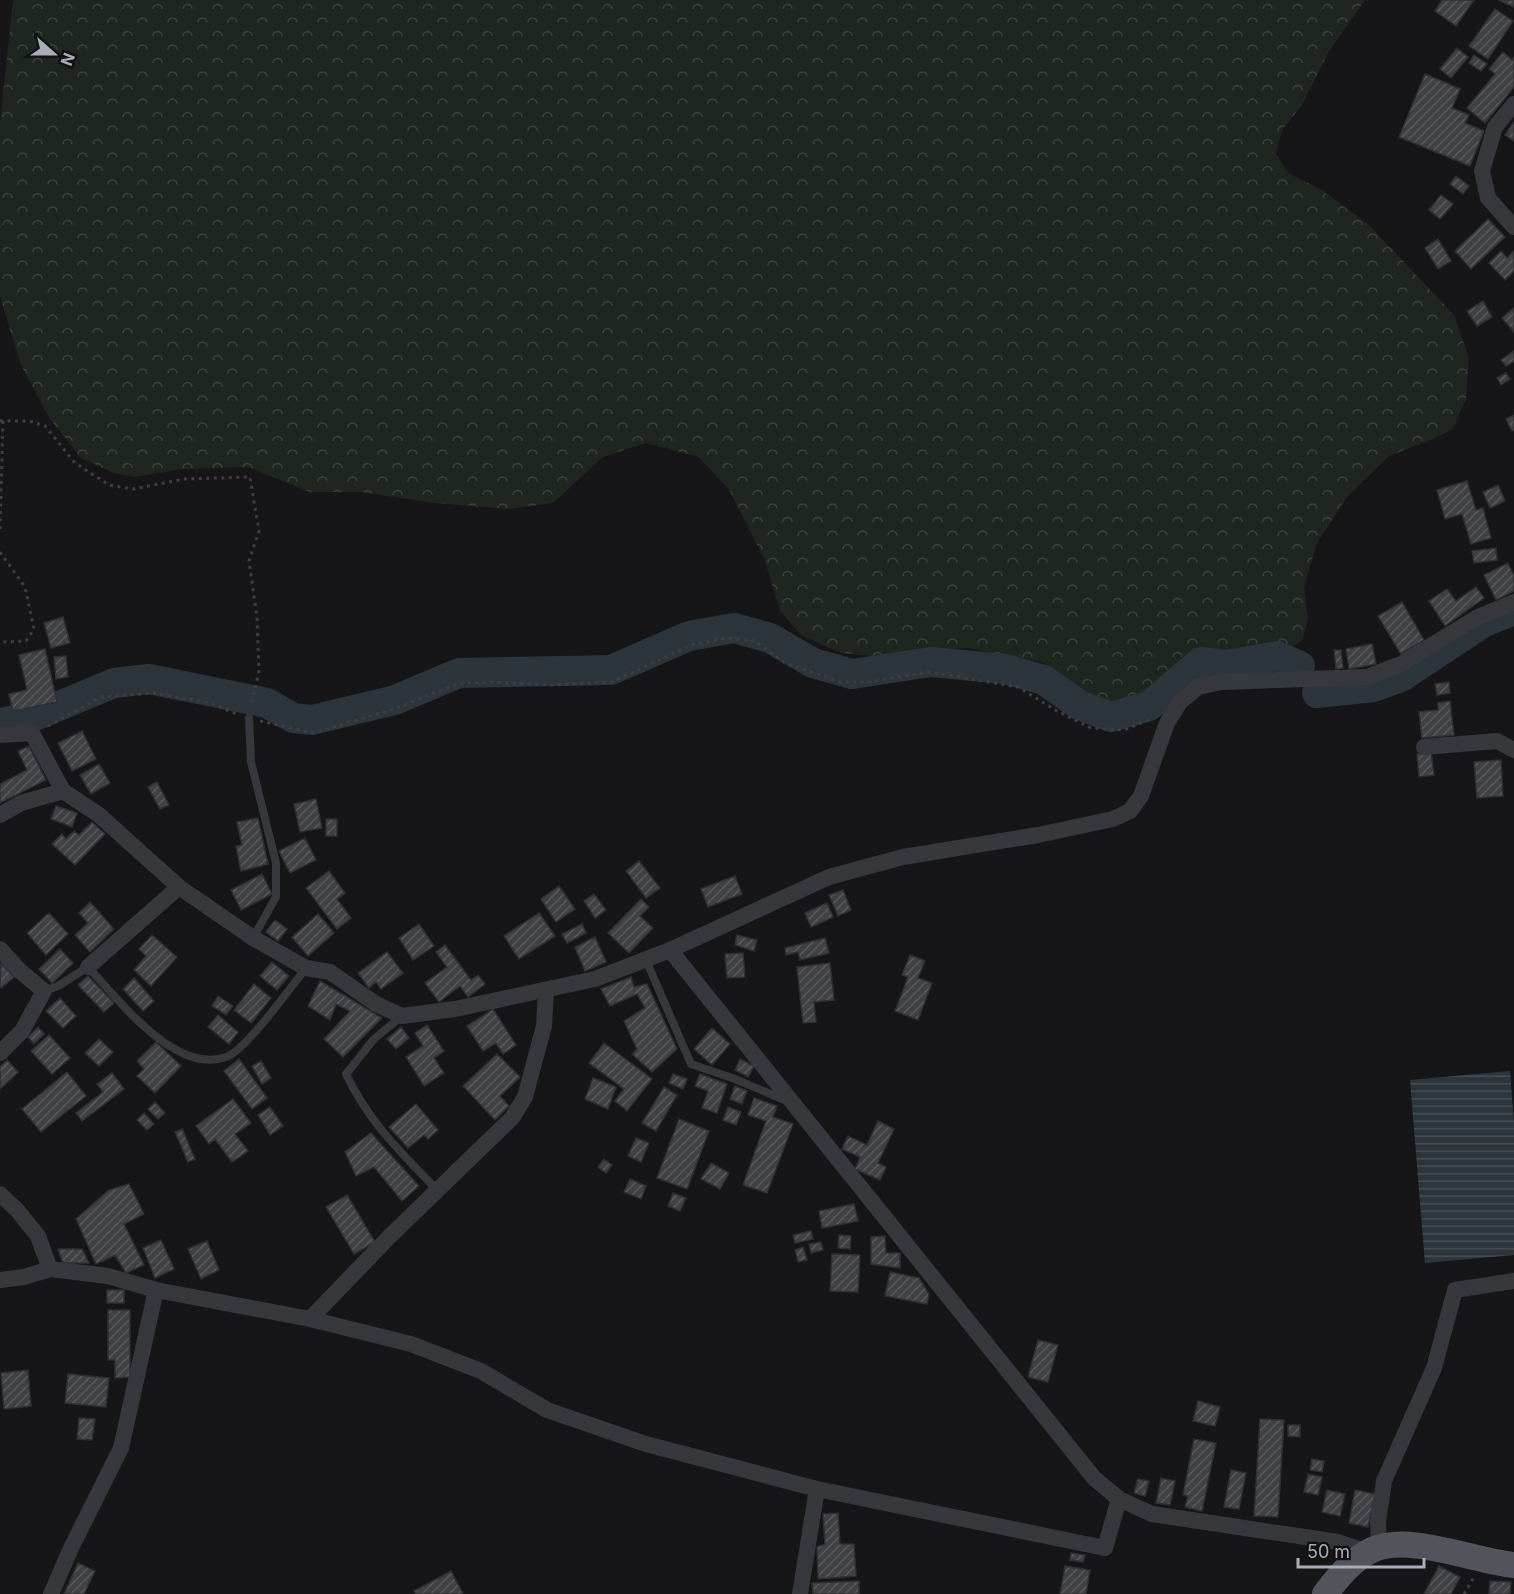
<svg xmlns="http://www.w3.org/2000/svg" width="1514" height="1594" viewBox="0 0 1514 1594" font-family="Inter,sans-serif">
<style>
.forest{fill:url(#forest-crowns)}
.water{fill:url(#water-rules)}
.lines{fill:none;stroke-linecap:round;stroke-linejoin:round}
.river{stroke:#2c353c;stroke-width:30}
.building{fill:url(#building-hatch);stroke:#303034;stroke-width:1.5}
.path{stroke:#3d3f44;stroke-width:3;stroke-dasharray:3 4.5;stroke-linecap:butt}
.lane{stroke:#37383d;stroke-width:8}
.street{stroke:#37383d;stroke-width:16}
.primary{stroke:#53555c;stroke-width:26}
</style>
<defs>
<pattern id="forest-crowns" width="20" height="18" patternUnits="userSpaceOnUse" patternTransform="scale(1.5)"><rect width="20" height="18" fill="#1e261f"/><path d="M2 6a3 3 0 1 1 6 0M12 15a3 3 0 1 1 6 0" fill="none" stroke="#3c433d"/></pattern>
<pattern id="water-rules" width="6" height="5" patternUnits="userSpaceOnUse" patternTransform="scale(1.5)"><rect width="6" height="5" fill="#2c353c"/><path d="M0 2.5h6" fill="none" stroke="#485056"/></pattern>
<pattern id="building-hatch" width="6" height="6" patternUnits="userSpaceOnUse" patternTransform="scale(1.5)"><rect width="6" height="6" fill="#404145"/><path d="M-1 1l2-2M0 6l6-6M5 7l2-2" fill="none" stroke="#595a5e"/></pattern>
</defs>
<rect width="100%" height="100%" fill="#161618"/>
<path class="forest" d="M13,0H1365L1329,51L1302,105L1282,130L1276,154L1288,173L1320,189L1368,224L1454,315L1469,358L1466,399L1453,429L1433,439L1389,456L1347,497L1317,543L1304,587L1308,619L1302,641L1284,651H1249L1227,654L1201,652L1141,695L1113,707L1085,696L1044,663L968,648L912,651L873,656L841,653L801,635L780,611L764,558L729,490L699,457L646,443L603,457L553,503L509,509L434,503L361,492H310L248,467L183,469L134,477L114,473L81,458L50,419L20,363L0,296V123Z"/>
<path class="water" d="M1510,1071L1514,1123V1255L1425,1263L1410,1080Z"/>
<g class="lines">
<path class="river" d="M1317,693L1374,687L1401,677L1484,622L1507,613
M0,723L35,716L114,683L149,679L267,703L293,718L312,720L395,700L459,673L611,670L689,636L734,628L770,638L813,663L852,674L931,662L1005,669L1044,680L1079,705L1111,717L1149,706L1201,662L1227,665L1277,656L1300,666"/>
</g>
<path class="building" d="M1442,0H1474L1456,26L1435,11Z
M1498,0H1514V7Z
M1495,9L1513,21L1488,59L1469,46Z
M1457,48L1468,57L1451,78L1440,69Z
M1503,52L1512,60L1514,57V87L1485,123L1467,108L1495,74L1489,69Z
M1474,55L1487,64L1481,71L1469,63Z
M1425,74L1460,89L1452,108L1469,115L1465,123L1484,131L1470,166L1399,137Z
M1513,123H1514V141L1505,135Z
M1456,176L1469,186L1463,194L1450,184Z
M1441,195L1453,204L1440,219L1429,210Z
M1488,219L1505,237L1471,269L1455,251Z
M1438,239L1451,261L1438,269L1425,248Z
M1501,251L1507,258L1514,251V271L1505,280L1489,263Z
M1483,301L1492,317L1477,326L1467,311Z
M1514,308V332L1502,318Z
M1514,351V361L1506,366L1501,360Z
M1506,373L1510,379L1501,385L1497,378Z
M1514,415V430L1512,431L1506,419Z
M1467,481L1476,510L1483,508L1491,538L1471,544L1462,514L1445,519L1437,490Z
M1498,485L1505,501L1490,508L1483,492Z
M1496,548L1497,560L1474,563L1472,551Z
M1508,563L1514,576V591L1496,600L1484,575Z
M1476,587L1484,598L1445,626L1429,601L1447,589L1456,601Z
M1402,602L1424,640L1401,654L1378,616Z
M63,617L70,643L51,648L44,623Z
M1372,644L1376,664L1349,669L1346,649Z
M45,649L57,702L13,711L9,694L27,690L19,655Z
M1334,650H1341L1343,668L1336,669Z
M66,656L68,677L56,679L54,657Z
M1449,682L1450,693L1437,695L1435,684Z
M1450,701L1454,735L1422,738L1419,712L1438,710V703Z
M82,731L96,759L72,771L58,743Z
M29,746L46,780L0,803V784L27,770L18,751Z
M1431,752L1434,775L1419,777L1417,754Z
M1501,760L1503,796L1477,798L1474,762Z
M99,764L110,783L91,794L80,775Z
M157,782L169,805L160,809L148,787Z
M316,799L322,828L300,832L294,804Z
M56,806L77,813L72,827L51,819Z
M258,818L268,864L241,871L236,846L242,845L237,822Z
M326,819H337V836H326Z
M92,822L105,834L75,865L52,844L62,834L66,839L74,831L79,835Z
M305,838L316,860L290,873L279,851Z
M639,861L660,888L646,898L626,871Z
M329,871L345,893L337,899L351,918L337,929L306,888Z
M262,874L272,894L241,910L231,890Z
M735,876L742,894L708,907L701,889Z
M559,886L575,909L556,922L541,899Z
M843,890L851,910L838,916L829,895Z
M594,894L606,910L595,918L584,901Z
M641,899L649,907L640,916L653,928L629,953L608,933Z
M90,902L114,929L90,952L75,935L88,923L79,913Z
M827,903L833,917L811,927L805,913Z
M49,913L68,934L46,955L27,933Z
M539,913L555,936L519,959L504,936Z
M318,914L334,933L308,956L292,937Z
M275,920L287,929L278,941L266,932Z
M419,924L434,946L413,960L399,938Z
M582,924L586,933L567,943L562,934Z
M152,935L177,957L151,986L134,970L146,956L139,949Z
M737,935L757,940L754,951L735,945Z
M595,937L606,962L585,971L575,947Z
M825,938L829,953L800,960L798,952L786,955L785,948Z
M445,945L471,980L478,975L485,984L468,997L460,986L439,1002L425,983L447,967L436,952Z
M60,949L73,963L52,983L39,969Z
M387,952L403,973L381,989L376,982L369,988L358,973Z
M743,953L745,977L727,978L725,954Z
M910,955L925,961L918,978L932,983L918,1020L895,1011L908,977L902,975Z
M272,962L289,976L277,990L260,976Z
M1,963L14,977L1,988L0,987Z
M830,963L834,1000L814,1002L816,1022L803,1023L797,967Z
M88,976L114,1003L104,1012L78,985Z
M631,977L634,987L647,984L677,1049L652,1072L632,1054L637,1049L624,1021L645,1008L637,994L610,1006L601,989Z
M134,978L154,1001L143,1011L123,989Z
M320,981L382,1018L343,1057L324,1039L350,1011L336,1004L330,1020L308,1006Z
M254,984L271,998L251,1023L234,1010Z
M218,996L233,1006L226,1015L212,1006Z
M60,998L76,1016L63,1028L46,1011Z
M493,1009L516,1045L503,1054L496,1043L483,1051L467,1026Z
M218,1015L238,1032L229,1044L208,1027Z
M427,1025L444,1051L434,1058L444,1073L424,1086L406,1057L423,1046L415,1033Z
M38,1027L44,1034L34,1044L28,1037Z
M401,1027L409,1038L396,1049L387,1039Z
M712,1028L730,1044L712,1065L694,1049Z
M49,1035L70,1058L52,1074L31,1051Z
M99,1039L113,1052L99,1066L85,1053Z
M156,1042L181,1066L155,1093L137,1076L144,1069L137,1061Z
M604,1043L652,1079L627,1111L615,1101L624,1089L589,1063Z
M497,1054L520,1077L500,1096L509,1106L495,1120L463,1086Z
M239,1059L267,1098L252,1109L224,1071Z
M740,1059L754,1066L748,1077L735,1070Z
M7,1060L18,1072L0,1089V1067Z
M261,1061L271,1078L262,1084L252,1066Z
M67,1072L86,1096L41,1132L22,1109Z
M112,1073L124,1089L82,1121L76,1113L103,1092L97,1084Z
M673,1074L687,1079L683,1089L669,1083Z
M700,1074L727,1084L717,1113L702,1108L708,1091L695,1086Z
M593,1078L616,1087L608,1109L585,1099Z
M735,1086L747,1091L742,1104L730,1099Z
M664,1087L677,1095L656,1131L642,1123Z
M754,1098L777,1106L773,1117L793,1124L767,1193L743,1185L766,1121L748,1115Z
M233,1099L251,1123L235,1134L248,1151L232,1162L215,1139L209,1144L196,1126Z
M155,1102L165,1113L158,1119L148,1109Z
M416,1104L438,1130L428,1139L424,1135L408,1148L389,1127Z
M270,1107L283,1126L270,1135L258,1115Z
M728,1107L741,1112L736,1125L723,1120Z
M144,1113L154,1124L147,1130L137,1120Z
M679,1119L709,1131L687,1189L657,1178Z
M878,1121L894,1129L878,1163L886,1167L880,1180L855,1169L860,1157L842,1149L848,1136L867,1145Z
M182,1129L195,1159L188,1162L175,1132Z
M371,1133L419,1186L402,1201L374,1167L356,1176L345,1152Z
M636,1138L649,1143L641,1162L628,1156Z
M604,1159L612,1165L606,1173L598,1167Z
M711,1163L729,1173L720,1189L701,1179Z
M630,1179L646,1186L641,1199L624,1192Z
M129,1184L144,1214L124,1224L144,1265L126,1273L115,1255L96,1264L76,1219L109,1190Z
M673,1193L686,1198L680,1211L668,1206Z
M347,1195L375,1242L354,1254L326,1207Z
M854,1204L858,1221L822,1228L819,1211Z
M811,1231L813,1239L795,1243L793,1235Z
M839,1235L851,1236L850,1249L838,1248Z
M885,1236L886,1253H900V1268L871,1264V1237Z
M161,1240L174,1269L155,1278L143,1248Z
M207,1241L219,1270L201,1279L188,1249Z
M821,1242L823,1250L811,1253L809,1244Z
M803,1247L807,1260L798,1262L795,1250Z
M58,1249H82L89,1263H63Z
M832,1254L860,1255L858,1292L830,1291Z
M890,1272L919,1278L929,1294L927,1304L885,1296Z
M107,1290H124V1303H107Z
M108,1310H130V1377L115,1378V1360H108Z
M1038,1340L1058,1345L1048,1382L1028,1377Z
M28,1370L31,1406L4,1409L1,1373Z
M68,1374L109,1378L106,1407L65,1403Z
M1198,1401L1220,1407L1215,1426L1193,1421Z
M79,1418L95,1419L92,1440L77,1439Z
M1260,1419L1284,1420L1278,1517L1254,1516Z
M1288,1425H1300V1437L1288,1436Z
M1194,1439L1216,1443L1202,1511L1185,1507L1188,1496L1183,1495Z
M1312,1459L1324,1461L1322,1472L1310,1470Z
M1231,1470L1246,1473L1239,1509L1224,1507Z
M1308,1474L1322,1477L1318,1495L1304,1492Z
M1161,1478L1175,1481L1170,1505L1156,1503Z
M1138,1479L1149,1481L1145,1496L1134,1493Z
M1327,1490L1345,1494L1340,1516L1322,1512Z
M1355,1490L1375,1494L1368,1527L1349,1523Z
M838,1513L840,1544H854L856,1576L818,1579L817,1547L825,1544L823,1514Z
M1071,1553L1085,1555L1083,1562L1070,1560Z
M78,1563L95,1571L84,1594H64Z
M1065,1566L1090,1570L1086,1594H1060Z
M1439,1566L1460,1577L1451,1594H1424Z
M451,1571L463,1594H416L414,1591Z
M859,1581V1594H813L812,1583Z
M1490,1581L1511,1582L1510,1594H1489Z"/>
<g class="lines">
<path class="path" d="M0,421H29L45,426L75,463L109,485L133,489L185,479L250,477L259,531L249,561L257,617L259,671L251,707
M0,529L3,421
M0,552L25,587L34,629L26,641L3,642L0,640
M260,721L314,733L394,709L457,684L488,682L552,685L612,682L691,645L726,638L755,641L785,663L841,682H868L928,672L1018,687L1057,711L1091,728L1124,730L1151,719
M48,726L101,697L153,693L207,702L237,714
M1464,1594L1474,1577"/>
<path class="lane" d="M249,718L251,762L276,863V897L253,938
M646,960L691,1064L735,1079L787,1101
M44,991L58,986L88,967C118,999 175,1075 226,1057C246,1050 291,987 306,968
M402,1016L374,1039L346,1074C370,1124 401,1152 438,1191"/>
<path class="street" d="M1514,104L1495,127L1482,171L1488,198L1514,227
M0,735L32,733L63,791
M1424,747L1497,741L1514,750
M0,815L21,803L63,791L99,815L179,887L253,938L306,968L330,972L376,1004L402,1016L455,1009L595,979L670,950L829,877L903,857L1038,835L1113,819L1130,811L1141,796L1167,723L1180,702L1198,687L1222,682L1367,677L1401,664L1476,618L1514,602
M0,949L20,971L44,991L22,1031L0,1053
M670,950L1094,1478L1119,1499L1152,1514L1338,1542L1369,1552
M88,967L179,887
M0,1194L17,1210L38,1236L50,1269L108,1276L156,1290
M0,1280L24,1277L50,1269
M310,1319L389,1237L512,1118L525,1097L544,1026L546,991
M1379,1547L1378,1522L1384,1481L1434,1368L1455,1290L1514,1281
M51,1594L72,1546L121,1448L156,1290L310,1319L411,1344L481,1371L547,1410L646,1444L817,1489L1105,1548L1119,1499
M800,1594L817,1489"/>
<path class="primary" d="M1325,1594C1338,1577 1353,1559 1372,1550C1409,1533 1474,1561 1514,1565"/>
</g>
<g transform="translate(54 54) rotate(111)" stroke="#111113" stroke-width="4.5" paint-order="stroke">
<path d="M0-4.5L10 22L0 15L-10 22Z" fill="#a8adb8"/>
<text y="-9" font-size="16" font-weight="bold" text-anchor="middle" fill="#a8adb8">N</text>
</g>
<path d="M1298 1558v9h126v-9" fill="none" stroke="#a8adb8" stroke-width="3"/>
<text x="1307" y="1558" font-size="18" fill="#a8adb8" stroke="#111113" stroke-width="4.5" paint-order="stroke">50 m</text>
</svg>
